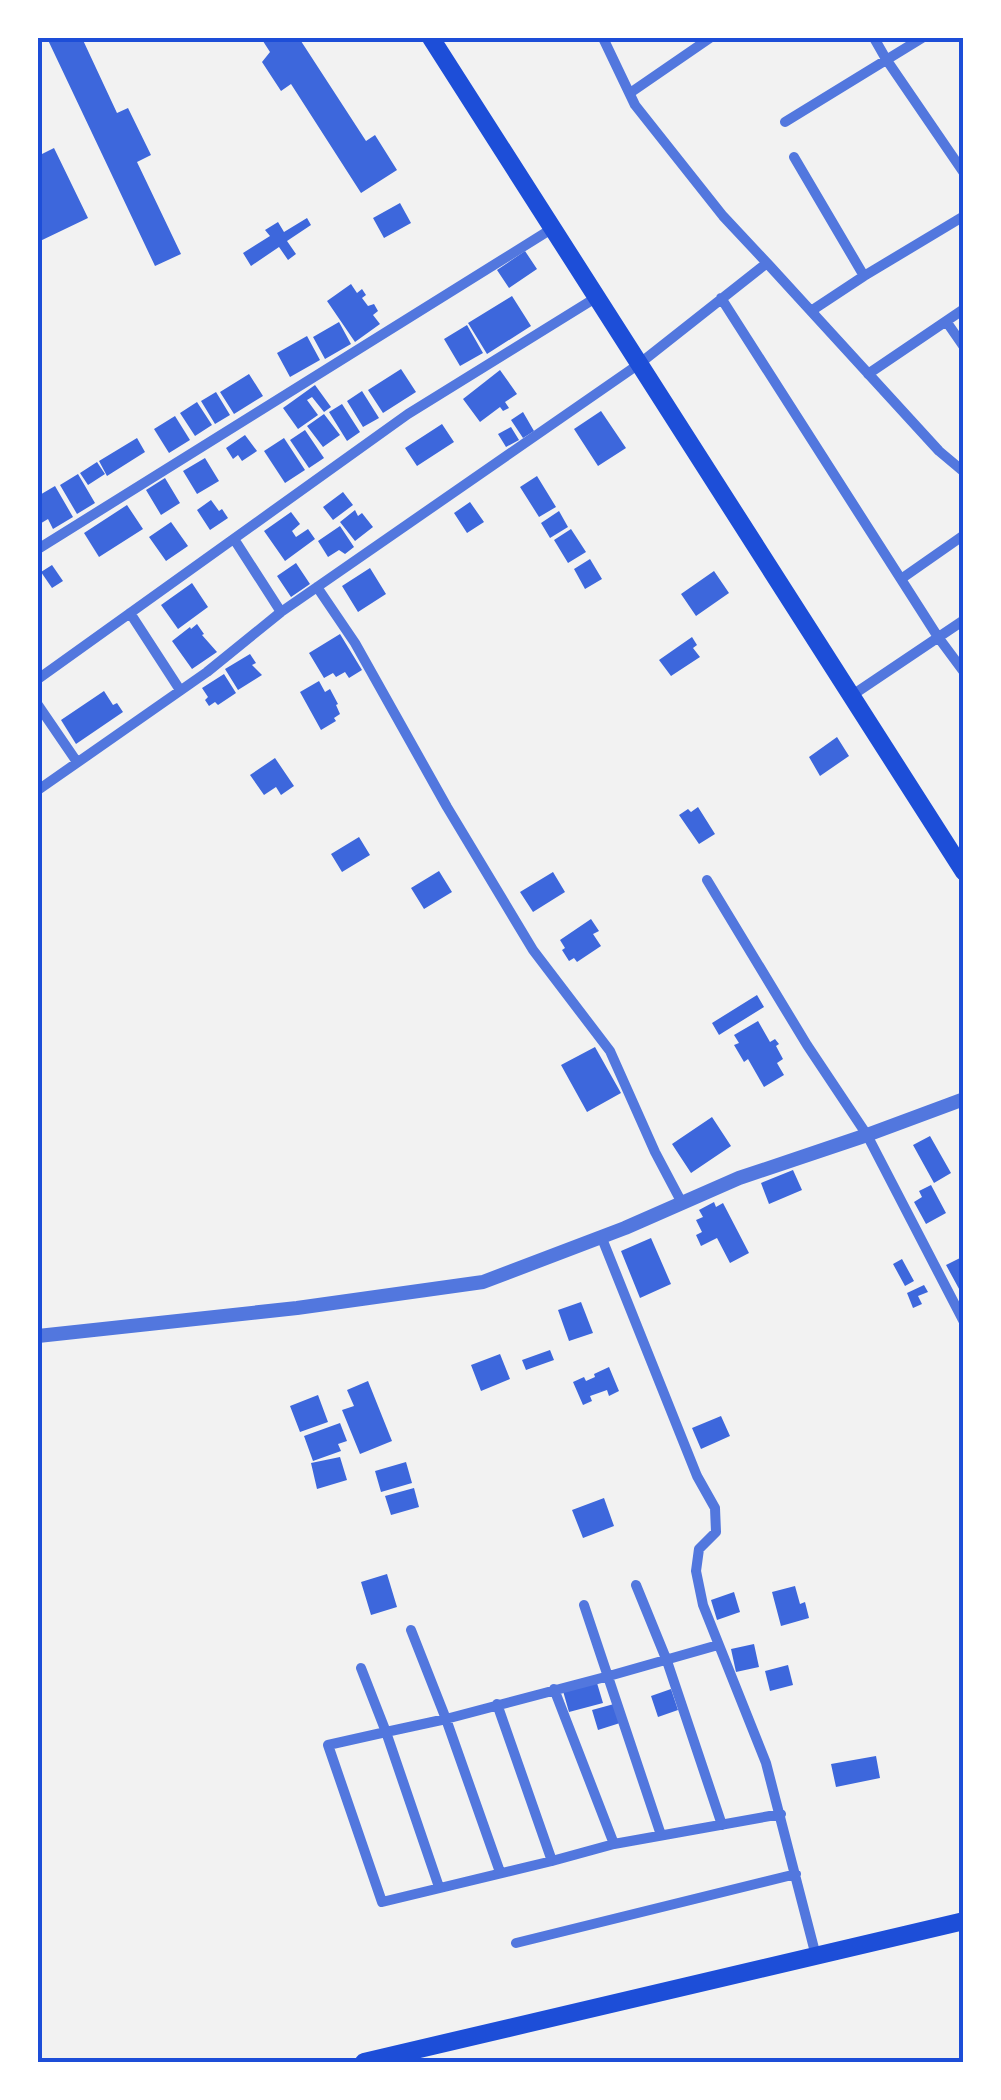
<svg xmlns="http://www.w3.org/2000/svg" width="1001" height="2100" viewBox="0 0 1001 2100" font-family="'Source Serif 4',serif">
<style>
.building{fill:#3d67dc}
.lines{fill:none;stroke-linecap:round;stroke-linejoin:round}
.minor{stroke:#5277de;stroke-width:10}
.tertiary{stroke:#5277de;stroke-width:14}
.primary{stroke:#1d4ed8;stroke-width:18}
.trunk{stroke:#1d4ed8;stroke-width:18}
.neatline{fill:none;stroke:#1d4ed8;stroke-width:4}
</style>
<rect width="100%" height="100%" fill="#f2f2f2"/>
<path class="building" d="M47,38H82L117,113L128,108L151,155L137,162L181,254L155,266Z
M261,38H299L366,141L375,135L397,170L361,193L291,84L281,91L262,62L270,52Z
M54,148L88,218L38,242V156Z
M400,203L411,223L384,238L373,218Z
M307,218L311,225L287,241L296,254L288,260L279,247L251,266L243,253L270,236L265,230L278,222L284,232Z
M525,251L537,269L509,288L497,270Z
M351,284L357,293L362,289L366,295L362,298L368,306L374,304L378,311L373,315L380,324L355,342L327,301Z
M512,296L531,326L487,354L468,323Z
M339,322L351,344L325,359L313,337Z
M467,325L483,353L460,366L444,339Z
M307,336L320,360L290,377L277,353Z
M401,369L416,392L383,413L368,390Z
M500,370L517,394L505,402L509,408L503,411L500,407L480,422L463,399Z
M249,374L263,396L234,414L220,392Z
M315,385L331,407L324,412L312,397L307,400L318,415L298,429L283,408Z
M362,391L379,418L363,427L347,401Z
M216,392L230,415L215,424L201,401Z
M197,402L212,425L195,436L180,413Z
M342,404L360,432L347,441L329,412Z
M601,411L626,448L598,466L574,429Z
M523,412L534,431L523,438L511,420Z
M324,414L340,435L323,447L307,426Z
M175,416L190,440L169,453L154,429Z
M442,424L454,442L417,466L405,448Z
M511,427L519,440L506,447L498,434Z
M305,430L324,458L309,468L290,440Z
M245,435L257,451L242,461L238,455L233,459L226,448Z
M137,438L145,452L107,476L99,461Z
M284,438L305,470L285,483L264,451Z
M205,458L219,481L197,494L183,471Z
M97,462L105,474L88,485L80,473Z
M78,474L95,503L77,514L60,485Z
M537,476L556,507L539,517L520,487Z
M165,478L180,503L161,515L146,490Z
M55,486L73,517L53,529L48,519L38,525V496Z
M343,492L353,505L333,520L323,507Z
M211,500L219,511L222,509L228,518L210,530L197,510Z
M470,502L484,522L467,533L454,513Z
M127,505L143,529L99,557L84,533Z
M355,510L358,516L362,513L373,527L355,541L340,522Z
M559,511L568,527L550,538L541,523Z
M291,512L300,524L292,531L296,537L308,529L315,539L285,561L264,531Z
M171,522L188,546L166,561L149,537Z
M340,526L354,547L345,554L339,550L328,557L318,541Z
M571,529L586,552L568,563L554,540Z
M590,559L602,579L585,589L574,569Z
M296,563L310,584L291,597L277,576Z
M52,565L63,581L52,588L41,572Z
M370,568L386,594L358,612L342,586Z
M714,571L729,593L696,616L681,594Z
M192,583L208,607L178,629L161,605Z
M197,624L204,634L202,635L217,652L192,669L172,641L190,627L191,629Z
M340,634L362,670L349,678L345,672L336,677L333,673L324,678L309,653Z
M692,637L697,645L693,648L700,657L671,676L659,660Z
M250,654L256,663L252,665L262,675L238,690L225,669Z
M224,674L236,693L218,705L215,702L209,706L205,700L208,697L202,688Z
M319,681L325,692L330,689L338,704L336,705L340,714L334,718L336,721L321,730L300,692Z
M104,691L113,705L117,703L123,712L76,744L61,720Z
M837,737L849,756L820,776L809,757Z
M275,758L294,786L281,795L276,787L264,795L250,775Z
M698,807L715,834L699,844L679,815L688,809L691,812Z
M359,837L370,855L342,872L331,854Z
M439,871L452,892L424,909L411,888Z
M553,872L565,892L533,912L520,892Z
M591,919L599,931L593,934L601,946L577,962L574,958L569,961L562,950L565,948L560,940Z
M757,995L764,1007L719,1035L712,1023Z
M758,1021L770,1042L775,1039L779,1044L776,1046L783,1059L777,1063L784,1075L764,1087L748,1059L744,1062L734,1045L739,1043L734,1035Z
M595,1047L621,1093L587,1112L561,1065Z
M712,1117L731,1146L691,1173L672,1144Z
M930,1136L951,1173L934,1183L913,1145Z
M793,1170L802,1190L769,1204L761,1183Z
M931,1185L946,1213L926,1224L914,1202L922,1197L919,1191Z
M714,1202L716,1207L723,1203L749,1253L730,1263L717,1238L701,1246L696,1235L702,1232L696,1220L703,1217L699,1210Z
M651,1238L671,1284L640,1298L621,1251Z
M964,1256V1298L946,1265Z
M902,1259L914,1281L905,1286L893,1264Z
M924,1285L928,1292L918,1296L922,1304L913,1308L907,1293Z
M581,1302L593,1333L569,1341L558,1310Z
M550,1350L554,1360L526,1370L522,1360Z
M500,1354L510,1379L481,1391L471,1365Z
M609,1367L619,1391L609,1396L607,1390L590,1396L592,1401L583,1405L573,1382L584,1377L586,1381L595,1377L594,1374Z
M368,1381L392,1441L360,1454L342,1410L354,1406L347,1390Z
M318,1395L328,1422L300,1432L290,1406Z
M721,1416L730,1436L701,1449L692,1428Z
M340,1423L347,1441L338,1444L341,1451L313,1461L304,1436Z
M340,1457L347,1480L317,1489L311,1463Z
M406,1462L412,1483L381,1492L375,1471Z
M414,1488L419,1507L391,1515L385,1496Z
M604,1498L614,1526L583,1538L572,1510Z
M387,1574L397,1607L371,1615L361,1582Z
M795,1586L800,1604L805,1602L809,1618L781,1626L772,1592Z
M734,1592L740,1612L717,1620L711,1600Z
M754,1644L759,1667L736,1672L731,1649Z
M788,1665L793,1685L770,1691L765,1671Z
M597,1683L603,1703L569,1712L563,1691Z
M671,1689L678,1710L658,1717L651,1696Z
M614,1704L620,1723L598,1730L592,1710Z
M876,1756L880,1778L836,1787L831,1764Z"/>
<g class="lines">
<path class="minor" d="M874,38L886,59L964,173
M630,93L710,38
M785,122L922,38
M794,157L864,276
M767,263L939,451L964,472
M721,298L938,637L964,672
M811,311L864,276L964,216
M946,321L964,347
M868,374L964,309
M234,539L281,612
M38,549L553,228
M901,579L964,535
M317,587L355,643L447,807L533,950L610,1051L655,1152L682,1203
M130,613L180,690
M38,679L408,414L597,297
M851,696L964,620
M38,705L77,762
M38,790L207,672L281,612L639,364L767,263L723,216L635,105L603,38
M707,880L807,1045L867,1135L964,1322
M601,1236L697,1476L715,1508L716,1532L699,1549L696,1571L703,1605L766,1763L816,1956
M636,1585L667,1661L722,1825
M584,1605L661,1835
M411,1630L446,1719L500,1872
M361,1668L386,1732L328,1745L382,1902L552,1861L614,1844L781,1814
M554,1689L614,1844
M497,1704L552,1861
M439,1887L386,1732L446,1719L609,1676L718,1645
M516,1943L796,1874"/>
<path class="tertiary" d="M38,1336L297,1308L483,1282L625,1228L739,1178L867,1135L964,1099"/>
<path class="primary" d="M364,2062L964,1921"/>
<path class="trunk" d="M431,38L964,872"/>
</g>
<rect width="1001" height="2100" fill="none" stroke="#ffffff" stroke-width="80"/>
<rect x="40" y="40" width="921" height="2020" class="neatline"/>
</svg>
